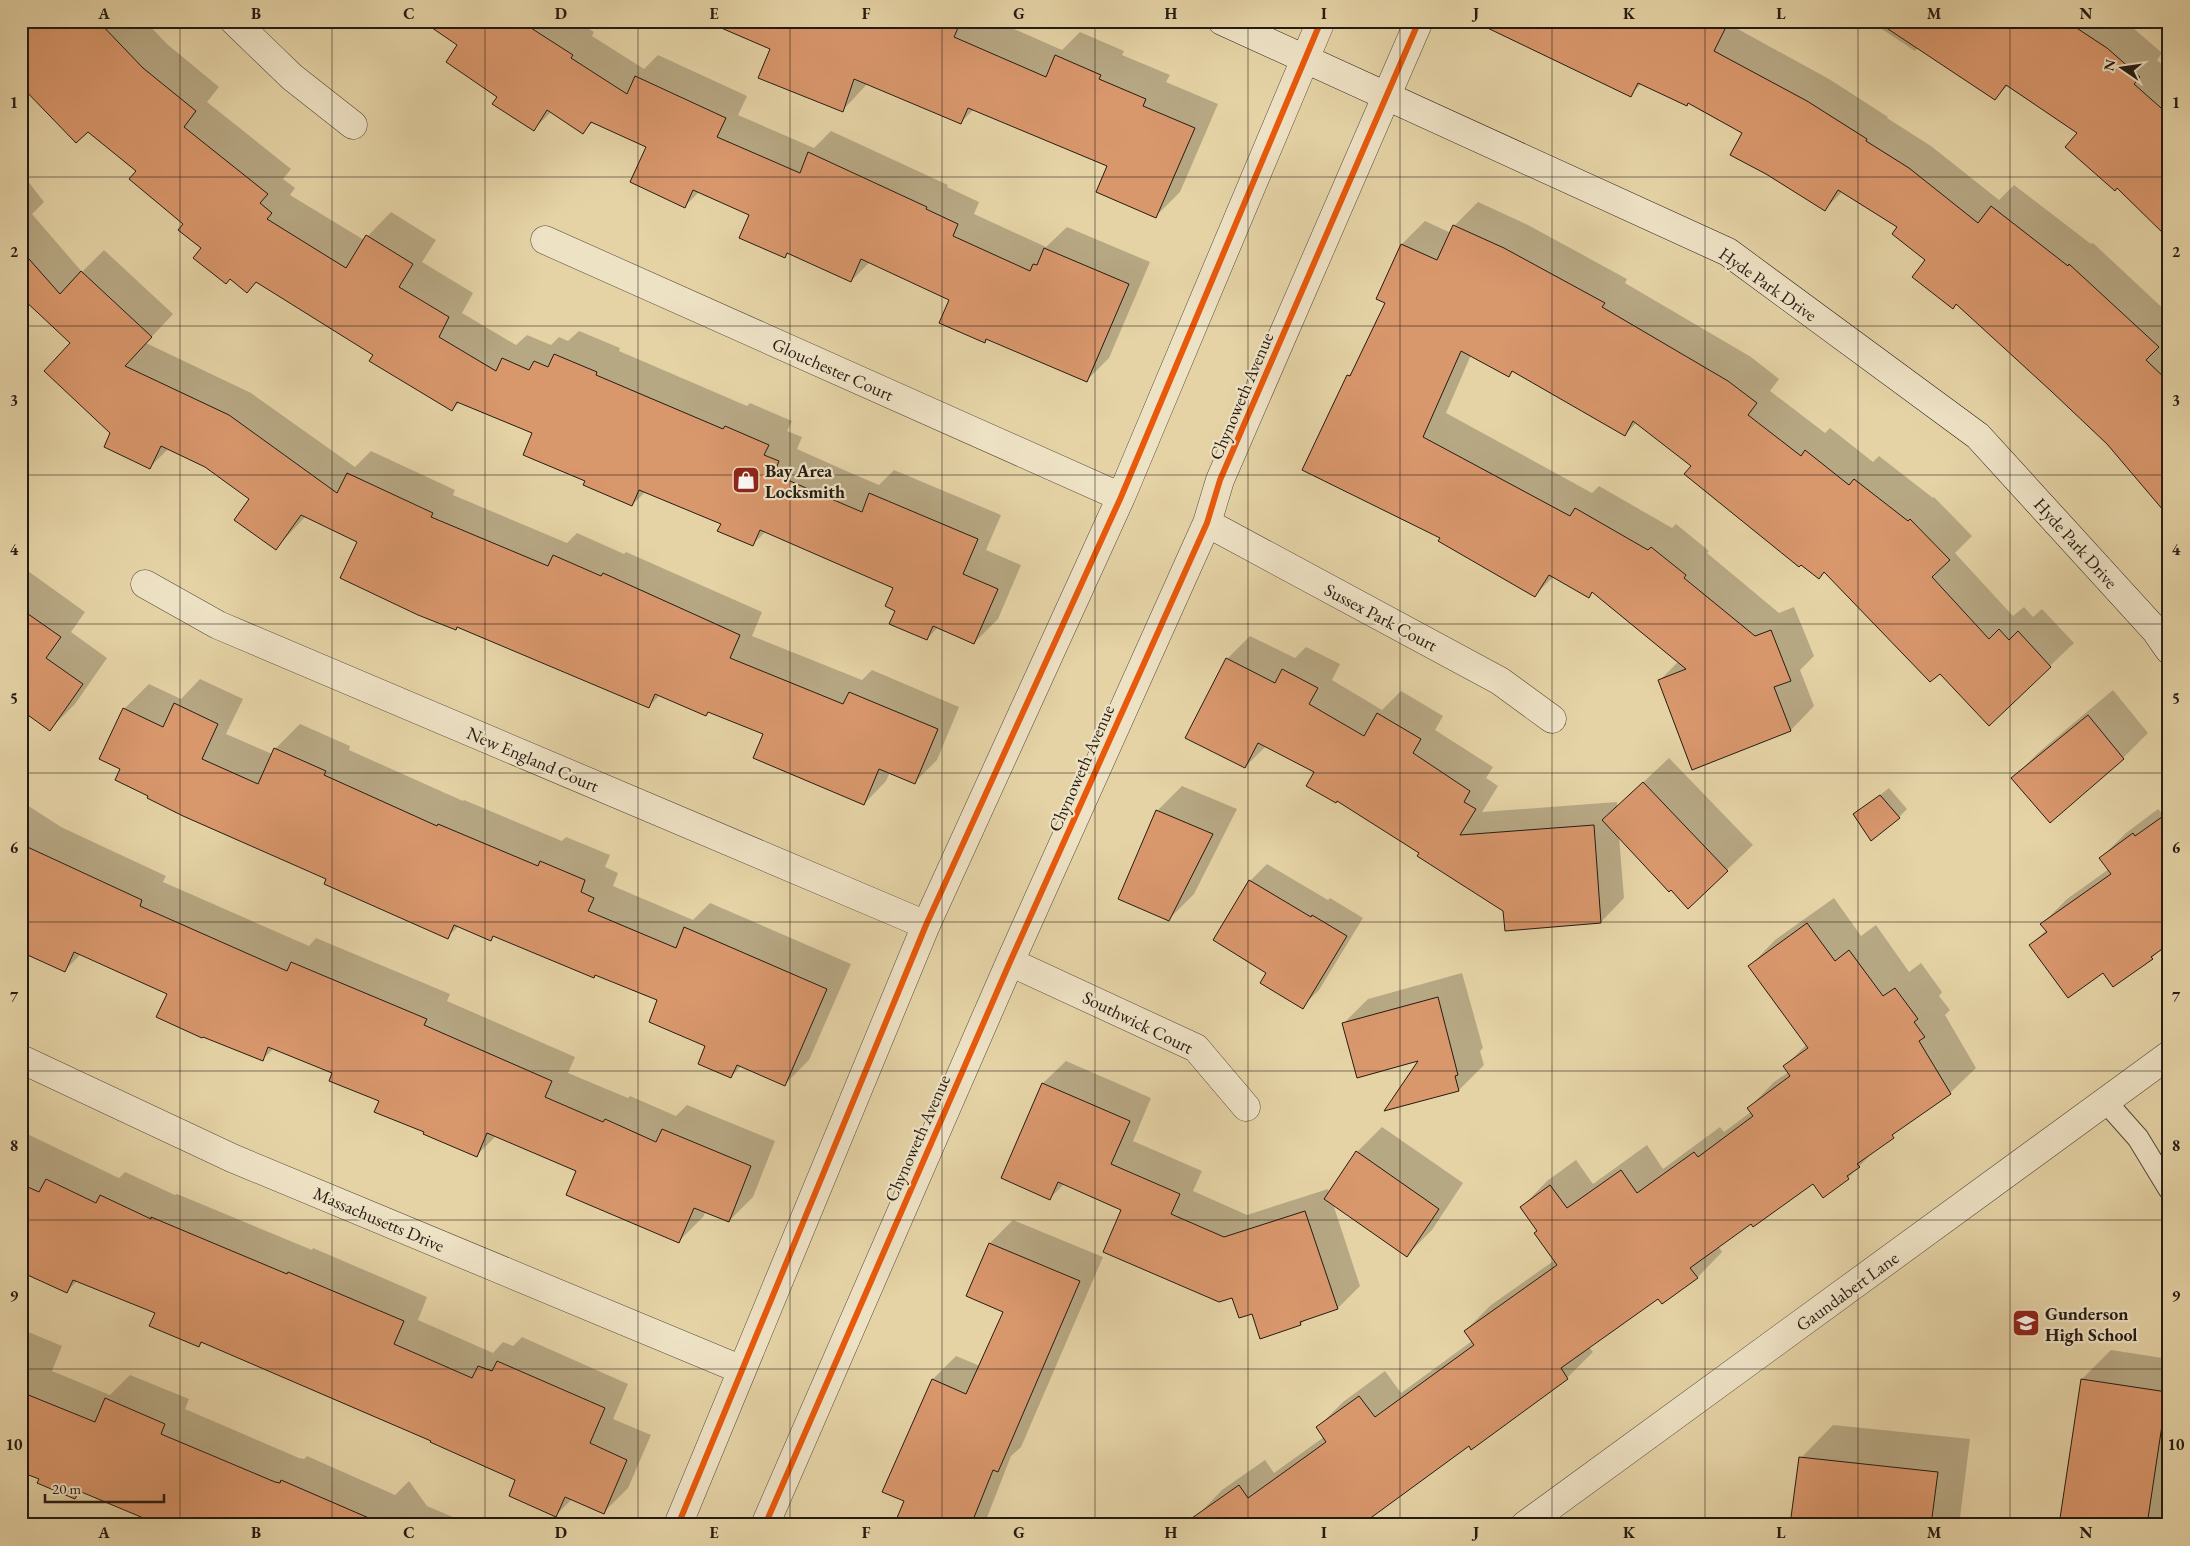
<svg xmlns="http://www.w3.org/2000/svg" width="2190" height="1546" viewBox="0 0 2190 1546" font-family="'EB Garamond',serif">
<style>
.shadow{fill:#0003}
.building{fill:#d9976c;stroke:#251b13}
.lines{fill:none;stroke-linecap:round;stroke-linejoin:round}
.lane-casing{stroke:#554938;stroke-width:23}
.street-casing{stroke:#554938;stroke-width:29}
.secondary-casing{stroke:#251b13;stroke-width:29}
.lane{stroke:#eee2c5;stroke-width:21}
.street{stroke:#eee2c5;stroke-width:28}
.secondary{stroke:#eee2c5;stroke-width:28}
.cycleway-casing{stroke:#eee2c5;stroke-width:9}
.cycleway{stroke:#e8590c;stroke-width:6}
.grid{fill:none;stroke:#251b13;stroke-width:1;stroke-opacity:0.55}
.labels{text-anchor:middle;dominant-baseline:central;stroke-width:4.5;stroke-linejoin:round;paint-order:stroke}
.street-label{font-size:18px;fill:#251b13;stroke:#eee2c5}
.poi-label{font-size:18px;font-weight:bold;fill:#251b13;stroke:#eee2c5;text-anchor:start}
.neatline{fill:none;stroke:#251b13;stroke-width:2}
.grid-label{font-size:16px;text-anchor:middle;font-weight:bold;fill:#251b13}
</style>
<rect width="100%" height="100%" fill="#e5d3a6"/>
<filter id="stains"><feTurbulence type="fractalNoise" baseFrequency=".004" numOctaves="4"/><feColorMatrix values="0 0 0 0 .2 0 0 0 0 .09 0 0 0 0 .02 0 0 0 .5 -.17"/></filter>
<radialGradient id="worn" r=".72"><stop offset=".6" stop-color="#630" stop-opacity="0"/><stop offset="1" stop-color="#630" stop-opacity=".3"/></radialGradient>
<path class="shadow" d="M21,21H145L167,44L219,87L207,102L291,169L283,179L295,188L290,195L364,240L391,212L436,240L422,262L473,293L462,313L516,345L527,335L551,345L559,337L568,341L579,331L620,348L619,351L747,406L750,403L792,421L787,431L802,437L797,449L853,474L879,485L894,470L1001,515L986,550L1021,565L998,619L974,643L938,627L927,639L897,610L895,588L766,531L752,545L722,524L646,491L632,505L586,480L533,433L460,402L452,410L375,354L257,281L247,291L203,248L184,224L138,171L88,130Z
M424,21H576L594,32L592,36L644,69L658,55L747,96L738,115L814,148L831,131L948,185L947,187L979,202L974,214L1046,247L1067,227L1150,262L1109,358L1087,380L988,338L985,341L951,299L870,262L851,281L788,252L784,256L751,214L699,192L685,206L648,147L593,122L583,132L551,112L534,129L499,96L459,45Z
M714,21H996L1062,50L1080,32L1124,51L1122,55L1170,75L1166,82L1218,104L1180,192L1156,216L1109,165L974,109L960,123L868,83L842,111L772,49Z
M1501,21H1739L1736,28L1829,79L1888,117L1887,118L1931,146L1999,200L2014,185L2091,244L2093,243L2169,314V496L2107,443L1899,227L1843,191L1824,210L1744,132L1689,102L1686,105L1642,83L1630,95Z
M2125,21L2162,53L2157,60L2169,71V232L2079,133L2008,85L1995,98L1918,48L1915,51L1871,22Z
M27,180L44,202L32,214L82,272L104,250L173,314L146,343L251,393L355,467L371,451L455,490L453,495L567,543L577,533L624,554L626,552L762,612L752,636L862,680L872,670L959,707L937,760L914,783L890,772L886,781L864,804L765,733L709,711L706,715L660,695L648,707L458,626L456,629L358,542L306,516L276,548L251,499L205,466L169,448L150,467L112,433L72,343L27,301L21,306V185Z
M1478,202L1528,225L1627,279L1625,283L1751,357L1779,379L1770,391L1825,433L1830,428L1873,462L1879,456L1933,498L1934,497L1972,536L1955,553L2013,616L2024,607L2033,617L2042,609L2074,643L2050,666L1940,672L1825,571L1819,577L1693,466L1637,422L1625,435L1513,371L1509,375L1471,355L1446,413L1592,493L1599,486L1672,528L1676,524L1709,551L1707,553L1779,613L1794,607L1814,656L1800,670L1814,706L1791,730L1693,768L1659,681L1678,662L1593,592L1589,596L1554,576L1535,595L1442,537L1348,376L1354,370L1387,303L1402,244L1425,221L1451,233L1454,226Z
M21,566L85,612L71,632L107,658L75,704L50,729L21,708Z
M1250,636L1295,658L1306,647L1340,664L1332,680L1382,710L1401,691L1443,716L1435,730L1493,767L1486,778L1498,786L1482,812L1617,802V807L1669,758L1753,845L1688,907L1619,837L1624,898L1601,922L1504,911L1421,853L1316,772L1266,746L1245,767L1227,659Z
M200,679L243,699L226,734L272,754L275,749L300,724L350,746L349,750L463,801L464,800L562,841L566,837L610,855L605,867L618,873L613,886L693,920L710,903L851,964L809,1060L784,1085L741,1066L731,1077L707,1045L659,1000L596,974L594,977L494,935L490,939L459,926L447,937L328,878L150,795L122,768L124,709L149,684L181,699Z
M2113,690L2148,733L2123,758L2050,822L2013,778L2038,753Z
M1182,786L1237,809L1194,894L1169,919L1157,811Z
M1889,788L1907,809L1899,817L1855,815Z
M21,801L61,827L166,876L163,882L309,946L316,938L450,994L447,1001L575,1057L568,1073L628,1098L630,1096L676,1116L687,1105L775,1141L753,1197L729,1221L706,1211L703,1217L679,1241L578,1171L496,1136L476,1156L426,1131L381,1100L334,1073L274,1048L262,1060L169,993L81,954L65,970L21,950Z
M2169,807V942L2152,958L2103,971L2031,945L2046,930L2042,924L2067,899L2109,869L2101,858L2126,833L2158,809L2161,812Z
M1267,864L1328,900L1330,898L1363,918L1319,990L1302,1007L1250,881Z
M1834,898L1861,936L1876,925L1909,972L1921,963L1942,992L1939,996L1950,1010L1945,1015L1976,1068L1950,1093L1904,1125L1873,1152L1848,1178L1813,1182L1751,1222L1718,1246L1722,1252L1697,1278L1658,1297L1589,1347L1593,1352L1567,1378L1469,1444L1197,1516L1222,1490L1265,1460L1274,1473L1324,1437L1318,1427L1343,1402L1385,1371L1401,1393L1472,1341L1465,1331L1491,1305L1555,1260L1522,1207L1547,1181L1576,1160L1593,1184L1647,1145L1663,1169L1720,1127L1724,1132L1751,1112L1749,1108L1774,1082L1789,1072L1785,1066L1806,1045L1750,966L1775,940Z
M1462,973L1483,1048L1480,1051L1484,1065L1459,1090L1421,1059L1343,1024L1368,999Z
M1066,1061L1151,1098L1133,1141L1202,1171L1193,1191L1247,1215L1328,1189L1329,1193L1357,1152L1382,1127L1463,1183L1432,1230L1407,1255L1333,1204L1360,1286L1338,1308L1306,1319L1301,1324L1261,1338L1253,1312L1123,1209L1064,1184L1050,1198L1003,1178L1043,1083Z
M21,1131L119,1178L125,1172L175,1195L177,1194L312,1250L313,1248L427,1297L418,1320L493,1353L503,1342L513,1346L522,1337L628,1384L613,1419L651,1435L628,1488L604,1512L572,1499L556,1515L517,1480L432,1440L203,1342L199,1345L157,1312L78,1280L66,1292L21,1270Z
M1013,1220L1103,1257L1021,1447L1011,1456L984,1525H895L906,1500L933,1379L956,1356L980,1366L1005,1311L990,1243Z
M21,1329L62,1346L52,1371L110,1395L130,1375L189,1399L185,1409L299,1458L304,1459L307,1456L395,1495L409,1481L427,1506L455,1518L459,1522L466,1525H163L82,1491L75,1498L40,1479L21,1471Z
M2111,1350L2169,1359V1525H2060L2082,1379Z
M1833,1425L1970,1439L1959,1525H1792L1801,1458Z"/>
<path class="building" d="M21,21H98L143,68L196,111L184,127L268,194L260,203L272,213L267,219L346,268L366,235L413,264L399,287L449,317L439,337L496,371L502,358L529,370L534,361L548,367L554,354L597,372L596,375L723,429L725,426L769,445L764,455L779,461L774,474L829,498L862,512L869,493L978,539L963,574L998,589L974,644L933,626L927,640L889,624L895,611L885,606L893,588L760,530L753,546L717,531L721,524L639,490L632,506L583,485L585,481L523,455L532,433L457,402L452,411L369,361L373,355L256,282L247,293L230,279L226,284L193,258L201,248L178,230L183,224L129,179L136,171L88,132L76,143L21,86Z
M422,21H520L573,55L571,58L627,94L635,76L726,118L717,137L800,173L808,152L927,207L926,209L958,224L953,236L1030,271L1033,264L1037,265L1044,248L1129,284L1087,382L986,339L985,343L939,323L949,300L861,259L851,282L787,253L785,258L739,238L749,215L693,190L685,208L630,182L646,147L591,122L583,134L547,110L534,131L492,104L497,97L446,62L457,45Z
M705,21H961L954,37L1046,77L1055,55L1101,75L1099,79L1146,99L1143,106L1195,128L1156,218L1096,192L1107,166L968,108L961,124L854,79L843,112L758,78L770,49Z
M1473,21H1729L1714,51L1807,101L1867,139L1866,141L1909,168L1978,223L1991,206L2068,266L2069,264L2159,347L2146,360L2169,382V517L2107,444L2051,391L1956,304L1953,309L1912,277L1925,260L1892,234L1897,227L1838,190L1825,211L1766,174L1730,155L1742,133L1688,103L1687,106L1638,83L1631,97Z
M1876,21H2066L2107,48L2140,77L2134,84L2169,115V239L2117,188L2115,191L2065,147L2077,133L2006,85L1995,100Z
M1453,225L1504,248L1605,303L1602,307L1728,381L1757,403L1748,415L1801,456L1805,450L1849,485L1854,479L1908,521L1910,519L1950,560L1932,577L1989,639L1999,629L2009,640L2018,631L2051,667L1989,726L1940,674L1930,682L1824,572L1819,579L1801,565L1799,567L1684,474L1691,466L1633,421L1625,436L1512,371L1509,377L1461,351L1423,437L1570,516L1575,508L1648,550L1651,547L1686,575L1684,578L1755,636L1771,630L1791,681L1774,687L1791,731L1692,770L1658,680L1686,669L1592,592L1589,598L1549,575L1535,597L1438,541L1440,538L1302,470L1347,375L1350,376L1385,303L1376,299L1401,244L1437,260Z
M21,250L60,294L81,271L152,337L125,366L229,415L337,493L347,473L433,513L431,517L548,566L553,555L601,576L603,573L740,635L730,658L843,704L849,692L938,729L915,784L879,769L864,805L753,758L763,734L708,712L706,716L655,694L649,708L457,627L456,630L418,615L340,578L357,542L301,515L276,550L234,520L249,499L205,467L161,446L150,469L104,447L110,433L44,371L70,343L21,297Z
M21,609L61,637L46,658L83,684L50,731L21,710Z
M1226,658L1275,683L1282,669L1318,688L1309,704L1364,736L1377,713L1421,739L1413,753L1470,791L1464,802L1476,809L1460,835L1594,825L1601,923L1505,931L1503,911L1417,856L1419,853L1337,801L1336,803L1306,786L1314,772L1258,743L1245,768L1185,738Z
M174,703L218,724L202,759L258,784L274,748L326,771L324,775L437,826L438,824L538,866L540,861L585,880L581,892L594,898L588,911L676,948L684,927L827,989L785,1086L737,1065L731,1078L698,1064L705,1046L649,1022L657,1000L595,975L594,978L493,936L491,941L454,925L448,939L324,884L326,879L183,816L147,798L148,796L115,780L120,769L99,759L123,708L163,727Z
M2088,715L2124,759L2050,823L2011,778Z
M1643,782L1728,871L1688,909L1671,890L1669,892L1602,820Z
M1880,795L1900,818L1871,841L1853,814Z
M1156,810L1213,834L1169,921L1118,899Z
M2169,812V944L2151,957L2153,959L2113,987L2103,973L2068,998L2029,945L2047,932L2040,924L2111,874L2099,858L2133,833L2135,836Z
M21,844L142,900L140,906L287,971L291,962L427,1019L424,1025L552,1081L545,1097L603,1122L605,1119L656,1142L662,1129L751,1166L729,1222L694,1208L679,1243L566,1195L576,1171L487,1133L477,1157L423,1134L424,1132L374,1112L379,1101L329,1081L332,1073L268,1047L263,1061L203,1037L202,1038L156,1017L167,994L74,952L65,972L21,952Z
M1249,880L1311,917L1312,915L1347,936L1303,1009L1260,983L1266,973L1213,940Z
M1807,923L1835,961L1849,950L1883,996L1895,988L1918,1019L1914,1022L1925,1037L1919,1041L1951,1094L1892,1135L1894,1138L1857,1164L1860,1167L1847,1176L1849,1179L1823,1198L1813,1184L1753,1227L1751,1224L1690,1268L1698,1278L1662,1304L1658,1299L1561,1368L1568,1379L1471,1450L1469,1446L1361,1525H1182L1239,1485L1248,1498L1326,1442L1316,1427L1359,1396L1375,1417L1474,1345L1464,1331L1557,1265L1534,1233L1537,1231L1520,1207L1550,1185L1567,1208L1621,1170L1637,1193L1694,1152L1698,1157L1753,1116L1747,1108L1790,1076L1783,1066L1808,1048L1748,966Z
M1438,997L1458,1075L1455,1076L1459,1091L1384,1111L1418,1061L1357,1078L1342,1023Z
M1042,1083L1130,1121L1111,1164L1180,1194L1171,1214L1224,1237L1305,1211L1338,1309L1300,1322L1301,1325L1260,1339L1252,1314L1239,1318L1232,1298L1219,1302L1103,1252L1121,1210L1058,1182L1050,1200L1001,1178Z
M1356,1151L1439,1209L1407,1257L1324,1199Z
M46,1179L96,1203L100,1195L151,1219V1217L287,1274L288,1272L404,1321L394,1344L472,1378L478,1366L492,1371L497,1361L605,1408L590,1443L627,1460L604,1514L565,1497L556,1517L509,1496L515,1480L430,1442L431,1441L201,1342L199,1347L149,1326L155,1313L73,1280L67,1293L21,1272V1184L39,1192Z
M989,1243L1080,1281L998,1472L993,1470L971,1525H894L904,1501L882,1492L932,1379L966,1394L1003,1312L966,1296Z
M2081,1379L2167,1392L2147,1525H2059Z
M21,1392L95,1422L105,1398L165,1424L161,1434L275,1482L280,1483L281,1480L385,1525H160L79,1491L75,1499L37,1483L39,1479L21,1472Z
M1799,1457L1938,1472L1931,1525H1790Z"/>
<g class="lines">
<g class="lane-casing">
<path id="lane" d="M2106,1102L2138,1138L2169,1189"/>
</g>
<g class="street-casing">
<path id="street" d="M234,21L292,77L353,125
M545,240L1121,497
M1207,523L1500,681L1552,719
M145,584L218,625L926,925
M1010,962L1196,1048L1246,1107
M21,1059L232,1158L742,1370
M678,1525L926,925L1121,497L1321,21
M765,1525L1010,962L1207,523L1220,480L1419,21
M1525,1525L2169,1055"/>
</g>
<g class="secondary-casing">
<path id="secondary" d="M1222,21L1728,252L1978,436L2155,630L2169,650"/>
</g>
<use href="#lane" class="lane"/>
<use href="#street" class="street"/>
<use href="#secondary" class="secondary"/>
<g class="cycleway-casing">
<path id="cycleway" d="M678,1525L926,925L1121,497L1321,21
M765,1525L1010,962L1207,523L1220,480L1419,21"/>
</g>
<use href="#cycleway" class="cycleway"/>
</g>
<path class="grid" d="M180,21V1525M332,21V1525M485,21V1525M638,21V1525M790,21V1525M942,21V1525M1095,21V1525M1248,21V1525M1400,21V1525M1552,21V1525M1705,21V1525M1858,21V1525M2010,21V1525M21,177H2169M21,326H2169M21,475H2169M21,624H2169M21,773H2169M21,922H2169M21,1071H2169M21,1220H2169M21,1369H2169"/>
<defs>
<g id="shop-square" transform="scale(1.4375)"><rect x="-9" y="-9" width="18" height="18" rx="4" fill="#8f2418" stroke="#eee2c5"/><path d="M-5-2.5h2.3a2.7 3.5 0 0 1 5.4 0H5L5.5 6h-11ZM-1.5-2.5h3a1.5 2.3 0 0 0-3 0Z" fill="#fff"/></g>
<g id="school-square" transform="scale(1.4375)"><rect x="-9" y="-9" width="18" height="18" rx="4" fill="#8f2418" stroke="#eee2c5"/><path d="M0-5L7-2L0 1L-7-2ZM-4 1L0 2.5L4 1V4Q0 6-4 4Z" fill="#fff"/></g>
</defs>
<g fill-rule="evenodd">
<use href="#shop-square" x="746" y="480"/>
<use href="#school-square" x="2026" y="1323"/>
</g>
<g class="labels">
<g class="street-label">
<text transform="translate(1768 284) rotate(35)">Hyde Park Drive</text>
<text transform="translate(833 369) rotate(24)">Glouchester Court</text>
<text transform="translate(1241 396) rotate(-67)">Chynoweth Avenue</text>
<text transform="translate(2076 543) rotate(48)">Hyde Park Drive</text>
<text transform="translate(1381 617) rotate(28)">Sussex Park Court</text>
<text transform="translate(533 759) rotate(23)">New England Court</text>
<text transform="translate(1081 768) rotate(-66)">Chynoweth Avenue</text>
<text transform="translate(1138 1022) rotate(26)">Southwick Court</text>
<text transform="translate(917 1138) rotate(-66)">Chynoweth Avenue</text>
<text transform="translate(379 1219) rotate(23)">Massachusetts Drive</text>
<text transform="translate(1847 1291) rotate(-36)">Gaundabert Lane</text>
</g>
<g class="poi-label">
<text x="765" y="470">Bay Area<tspan x="765" dy="21">Locksmith</tspan></text>
<text x="2045" y="1313">Gunderson<tspan x="2045" dy="21">High School</tspan></text>
</g>
</g>
<rect width="2190" height="1546" fill="none" stroke="#e5d3a6" stroke-width="55"/>
<g transform="translate(2122 68) rotate(283)" stroke="#eee2c5" stroke-width="4" paint-order="stroke">
<path d="M0-4L9 19L0 12L-9 19Z" fill="#251b13"/>
<text y="-8" font-size="14" font-weight="bold" text-anchor="middle" fill="#251b13">N</text>
</g>
<path d="M45 1494v8h119v-8" fill="none" stroke="#251b13" stroke-width="2.5"/>
<text x="52" y="1494" font-size="15" fill="#251b13" stroke="#eee2c5" stroke-width="4" paint-order="stroke">20 m</text>
<rect x="28" y="28" width="2134" height="1490" class="neatline"/>
<g class="grid-label">
<text x="104" y="19">A</text>
<text x="256" y="19">B</text>
<text x="409" y="19">C</text>
<text x="561" y="19">D</text>
<text x="714" y="19">E</text>
<text x="866" y="19">F</text>
<text x="1019" y="19">G</text>
<text x="1171" y="19">H</text>
<text x="1324" y="19">I</text>
<text x="1476" y="19">J</text>
<text x="1629" y="19">K</text>
<text x="1781" y="19">L</text>
<text x="1934" y="19">M</text>
<text x="2086" y="19">N</text>
<text x="14" y="108">1</text>
<text x="2176" y="108">1</text>
<text x="14" y="257">2</text>
<text x="2176" y="257">2</text>
<text x="14" y="406">3</text>
<text x="2176" y="406">3</text>
<text x="14" y="555">4</text>
<text x="2176" y="555">4</text>
<text x="14" y="704">5</text>
<text x="2176" y="704">5</text>
<text x="14" y="853">6</text>
<text x="2176" y="853">6</text>
<text x="14" y="1002">7</text>
<text x="2176" y="1002">7</text>
<text x="14" y="1151">8</text>
<text x="2176" y="1151">8</text>
<text x="14" y="1301">9</text>
<text x="2176" y="1301">9</text>
<text x="14" y="1450">10</text>
<text x="2176" y="1450">10</text>
<text x="104" y="1538">A</text>
<text x="256" y="1538">B</text>
<text x="409" y="1538">C</text>
<text x="561" y="1538">D</text>
<text x="714" y="1538">E</text>
<text x="866" y="1538">F</text>
<text x="1019" y="1538">G</text>
<text x="1171" y="1538">H</text>
<text x="1324" y="1538">I</text>
<text x="1476" y="1538">J</text>
<text x="1629" y="1538">K</text>
<text x="1781" y="1538">L</text>
<text x="1934" y="1538">M</text>
<text x="2086" y="1538">N</text>
</g>
<rect width="100%" height="100%" filter="url(#stains)"/>
<rect width="100%" height="100%" fill="url(#worn)"/>
</svg>
